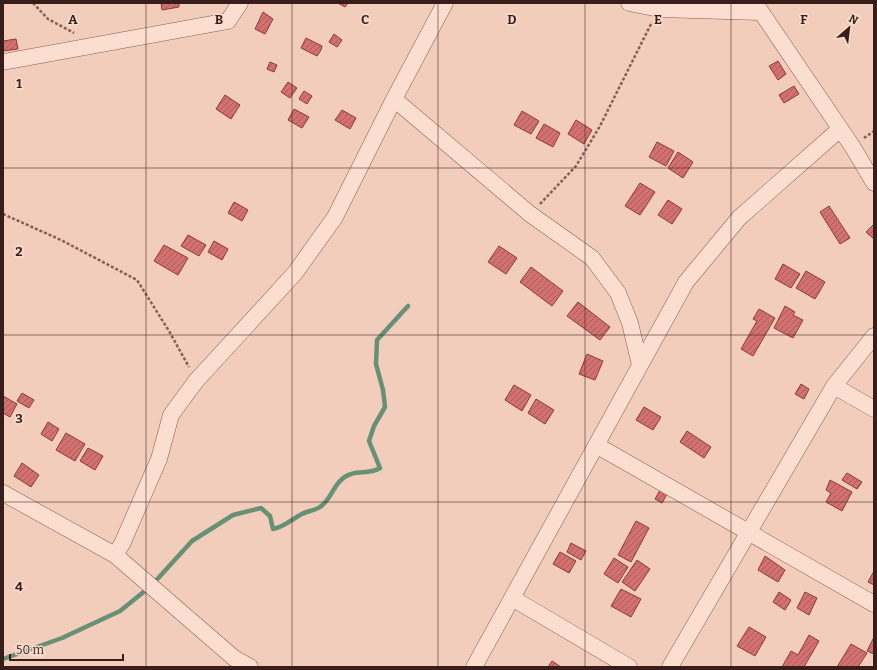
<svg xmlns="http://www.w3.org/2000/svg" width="877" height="670" viewBox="0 0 877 670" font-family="Bitter,serif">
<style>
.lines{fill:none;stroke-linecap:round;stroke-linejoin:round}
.stream{stroke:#679176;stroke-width:4.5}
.building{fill:url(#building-hatch);stroke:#8c3938}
.street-casing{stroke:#8b5c54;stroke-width:17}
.path{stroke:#8b5c54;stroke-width:2.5;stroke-dasharray:3 2;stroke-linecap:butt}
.street{stroke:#fcded0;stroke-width:16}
.grid{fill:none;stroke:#391d1a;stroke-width:1;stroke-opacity:0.55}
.grid-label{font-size:13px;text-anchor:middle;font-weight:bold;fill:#391d1a;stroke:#f8dbcd;stroke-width:3.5;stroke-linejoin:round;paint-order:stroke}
</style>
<defs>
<pattern id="building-hatch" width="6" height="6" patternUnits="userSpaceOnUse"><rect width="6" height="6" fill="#d3716f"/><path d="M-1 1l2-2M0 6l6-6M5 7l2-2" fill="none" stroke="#ac5c5a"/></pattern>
</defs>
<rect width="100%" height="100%" fill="#f2cdbc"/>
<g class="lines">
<path class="stream" d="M3,659L62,638L120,611L151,586L192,541L233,515L261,508L270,516L273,529C284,527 291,520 300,515C306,511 314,511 320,507C333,499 333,480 351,474C361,470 368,475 380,468L369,441L374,426L385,407L383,390L376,364L377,340L408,306"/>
</g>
<path class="building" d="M161,3H179V7L162,10Z
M338,3H348L345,7Z
M263,12L273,19L265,34L255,29Z
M334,34L342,40L337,47L329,42Z
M306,38L322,46L321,50L317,56L301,48Z
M16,39L18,49L3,51V41Z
M778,61L786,74L778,80L769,66Z
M270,62L277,65L274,72L267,69Z
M288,82L297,88L290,98L281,92Z
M794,86L799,94L784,103L779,95Z
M304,91L312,96L307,104L299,99Z
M225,95L240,105L231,119L216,109Z
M294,109L309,117L302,128L288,120Z
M342,110L356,118L350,129L335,120Z
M522,111L539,121L531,134L514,125Z
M576,120L592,130L584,144L568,134Z
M544,124L560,133L553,147L536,138Z
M657,142L674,151L666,166L649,157Z
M678,152L693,162L683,178L668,168Z
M640,183L655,192L640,215L625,206Z
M668,200L682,209L672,224L658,215Z
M234,202L248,210L242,221L228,213Z
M829,206L850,238L840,244L820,212Z
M874,224V239L866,232Z
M188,235L206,245L199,256L181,246Z
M214,241L228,249L222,260L208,252Z
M164,245L188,258L178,275L154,261Z
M499,246L517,258L506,274L488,262Z
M783,264L800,274L791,288L775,279Z
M531,267L563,291L552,306L520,282Z
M806,271L825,282L815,299L796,288Z
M578,302L610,327L600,340L567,316Z
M785,306L795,312L793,315L803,320L793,338L774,328Z
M759,309L775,318L753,356L741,349L757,321L753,319Z
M587,354L603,361L595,380L579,374Z
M801,384L809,389L804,399L795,394Z
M514,385L531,395L522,411L505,400Z
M22,393L34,400L29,408L17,401Z
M3,396L17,404L10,417L3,413Z
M536,399L554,410L545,424L528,413Z
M644,407L661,417L653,430L636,420Z
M48,422L59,429L52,441L41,434Z
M687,431L711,447L704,458L680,442Z
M66,433L85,444L75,461L56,450Z
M88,448L103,456L95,470L80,461Z
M22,463L39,475L31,487L14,476Z
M847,473L862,482L857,489L842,480Z
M830,480L852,492L842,511L826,502L831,493L826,490Z
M660,490L667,494L662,503L655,499Z
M636,521L649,528L631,562L618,555Z
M571,543L586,551L581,560L567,552Z
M560,552L576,561L569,573L553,564Z
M765,556L785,570L778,582L758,570Z
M614,558L628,567L618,583L604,574Z
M637,560L650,569L635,591L622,582Z
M874,571V585L868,582Z
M621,589L641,599L631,617L611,606Z
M779,592L791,600L785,610L773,602Z
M805,592L817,598L809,615L797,608Z
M749,627L766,637L755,656L737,646Z
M809,635L819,641L804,667H782L791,651L798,655Z
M874,637V654L867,651Z
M851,644L867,653L858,667H837Z
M552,661L561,667H548Z"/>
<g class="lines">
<g class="street-casing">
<path id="street" d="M629,3L659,9L760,12
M755,3L852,146L874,183
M3,62L228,21L240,3
M394,99L530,214L592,258L618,293L630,323L640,365
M834,386L874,409
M596,445L874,604
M3,493L115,555L122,544L159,459L171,415L196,381L295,273L335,217L394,99L445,3
M115,555L234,658L250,667
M512,598L629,667
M474,667L686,282L739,218L840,129
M670,667L834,386L874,336"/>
</g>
<path class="path" d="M33,3L48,19L74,33
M864,138L874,131
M540,204L576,166L600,126L652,22
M3,214L61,240L137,280L169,331L189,367"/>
<use href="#street" class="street"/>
</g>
<path class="grid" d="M146,3V667M292,3V667M438,3V667M585,3V667M731,3V667M3,168H874M3,335H874M3,502H874"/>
<g class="grid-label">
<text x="73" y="24">A</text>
<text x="219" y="24">B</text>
<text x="365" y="24">C</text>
<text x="512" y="24">D</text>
<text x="658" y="24">E</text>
<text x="804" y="24">F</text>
<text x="19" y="88">1</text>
<text x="19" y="256">2</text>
<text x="19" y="423">3</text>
<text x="19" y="591">4</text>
</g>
<rect width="877" height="670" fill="none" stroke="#391d1a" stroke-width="8"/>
<g transform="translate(849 28) rotate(28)" stroke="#f8dbcd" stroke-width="3" paint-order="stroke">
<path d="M0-3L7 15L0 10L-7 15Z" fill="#391d1a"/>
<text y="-6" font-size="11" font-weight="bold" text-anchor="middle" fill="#391d1a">N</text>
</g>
<path d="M10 654v6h113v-6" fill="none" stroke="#391d1a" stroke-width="2"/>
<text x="16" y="654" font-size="12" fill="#391d1a" stroke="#f8dbcd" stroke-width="3" paint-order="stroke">50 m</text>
</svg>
